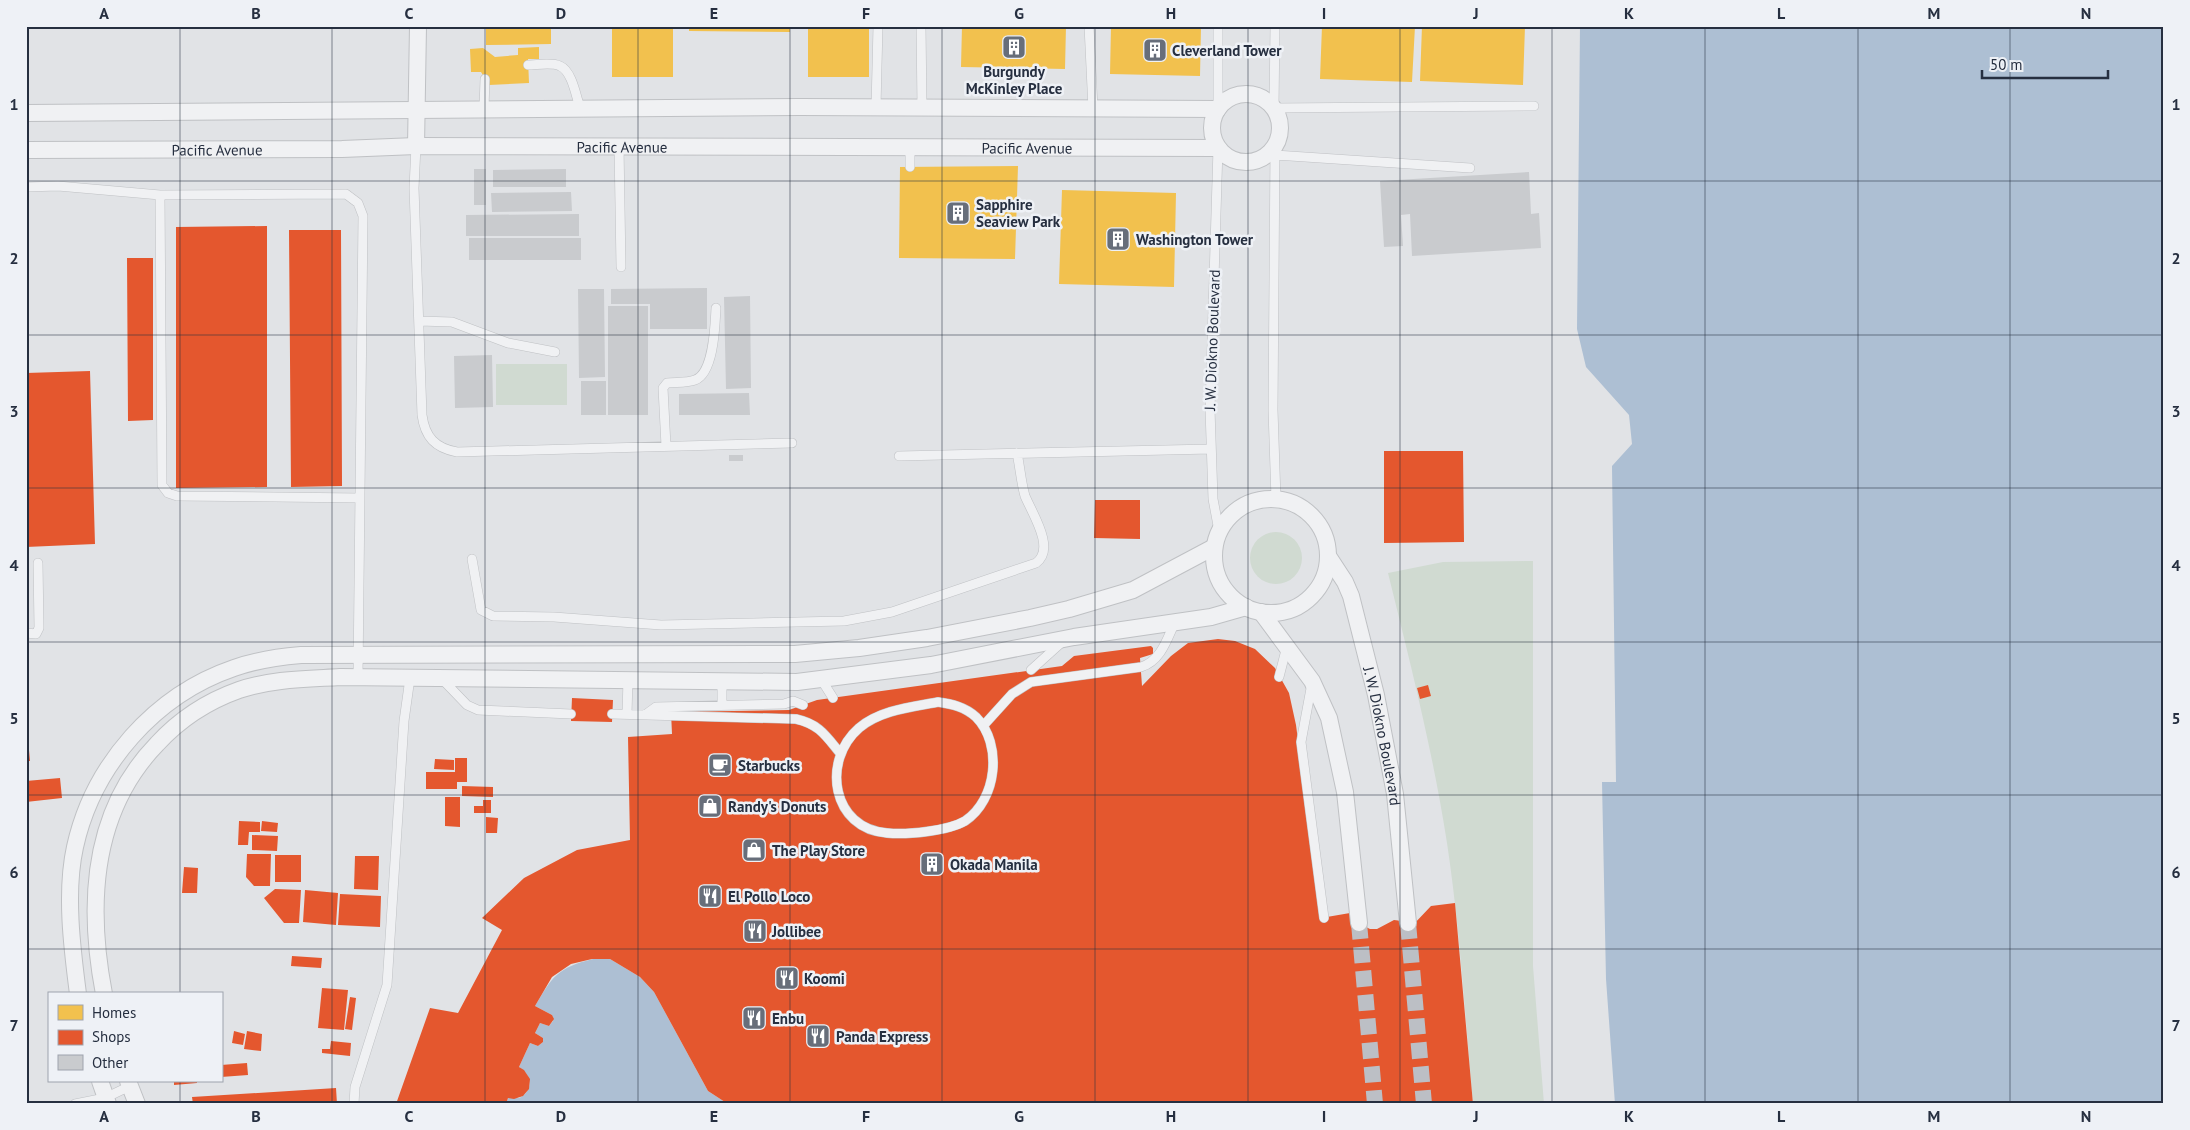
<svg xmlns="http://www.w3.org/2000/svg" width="2190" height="1130" viewBox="0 0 2190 1130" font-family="'PT Sans',sans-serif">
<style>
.green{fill:#d0dad1}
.water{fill:#adbfd3}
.homes{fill:#f2c14e}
.shops{fill:#e4572e}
.building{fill:#c9cbce}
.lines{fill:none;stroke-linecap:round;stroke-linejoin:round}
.street-tunnel{stroke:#bcbfc5;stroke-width:16;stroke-dasharray:16 8;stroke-linecap:butt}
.lane-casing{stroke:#bfc1c4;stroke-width:10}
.street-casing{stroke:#bfc1c4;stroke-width:18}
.lane{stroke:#f0f1f3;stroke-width:9}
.street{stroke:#f0f1f3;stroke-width:16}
.grid{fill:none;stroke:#262f40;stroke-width:1;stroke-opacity:0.55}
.labels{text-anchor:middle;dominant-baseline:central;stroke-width:5;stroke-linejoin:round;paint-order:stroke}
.poi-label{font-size:15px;font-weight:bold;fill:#262f40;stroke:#eef1f6;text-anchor:start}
.street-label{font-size:15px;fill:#262f40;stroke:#eef1f6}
.neatline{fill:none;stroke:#262f40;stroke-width:2}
.grid-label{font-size:16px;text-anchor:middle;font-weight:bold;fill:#262f40}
</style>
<rect width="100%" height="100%" fill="#e1e3e6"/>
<path class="green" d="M496,364H567V405H496Z
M1250 558a26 26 0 1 1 52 0a26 26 0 1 1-52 0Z
M1533,561V966L1544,1104H1473C1465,1017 1460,929 1447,843C1433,752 1410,662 1388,573L1443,562Z"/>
<path class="water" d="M1580,26H2164V1104H1615L1606,979L1602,782H1616L1612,466L1632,444L1629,415L1586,367L1577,329Z
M593,959H610L640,977L654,992L708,1091L728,1104H506L508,1098H519C534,1091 532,1075 519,1067L530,1043L538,1046L543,1042V1038L535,1033L540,1023L549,1026L553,1021L552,1015L535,1006C553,976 557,968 593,959Z"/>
<path class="homes" d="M486,26H551V44L486,45Z
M612,26H673V77H612Z
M689,26H790V32L689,31Z
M808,26H869V77H808Z
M962,26H1066L1065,69L961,67Z
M1111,26H1201L1200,76L1110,74Z
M1322,26H1415L1412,82L1320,79Z
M1422,26H1525L1523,85L1420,81Z
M539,47V59H528L529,83L489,85L481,72H471L470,49L483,48L495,57L518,55V48Z
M1018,166L1015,259L899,258L900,167Z
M1062,190L1176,193L1174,287L1059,284Z"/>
<path class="shops" d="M267,226V487L176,488V227Z
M289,230H341L342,486L291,487Z
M127,258H153V420L128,421Z
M90,371L95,544L26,547V373Z
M1384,451H1463L1464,542L1384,543Z
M1095,500H1140V539L1094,538Z
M1218,639L1235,641L1255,649L1275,668L1289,693L1296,725L1321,918L1350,913L1360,924L1370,929H1377L1394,920L1402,921L1413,925L1431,906L1455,903L1473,1104H728L708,1091L654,992L640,977L610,959H592L571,964L552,977L535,1006L552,1015L554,1019L549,1026L540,1023L535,1033L543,1038V1042L538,1046L530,1043L519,1067L524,1070L530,1079L529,1089L523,1096L514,1099L508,1098L506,1104H396L430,1008L458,1013L502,930L482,918L524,878L577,850L630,840L628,737L672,734L671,712L789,710L817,700L1062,666L1074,656L1151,646L1153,648V654L1140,658L1142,686L1171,656L1188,643Z
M1428,685L1431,696L1420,699L1417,688Z
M572,698L613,700L612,722L571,721Z
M26,718L30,761H26Z
M455,758H467V782H457V789H426V772H455Z
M435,759L454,760V770L434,769Z
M60,778L62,798L26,802V781Z
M462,786L493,787V797L462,796Z
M445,797H460V827L445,826Z
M483,800H491V813H474V806H483Z
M486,817L498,818L497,833H486Z
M239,821L260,822V832H249L248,845H238Z
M262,821L278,823L277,832L261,831Z
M252,835L278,836L277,851L252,850Z
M247,854H271L270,886H254L246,877Z
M275,855H301V882H275Z
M355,856H379L378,890L354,889Z
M184,867L198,868L197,893H182Z
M275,889L301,890L299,923H284L264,898Z
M305,890L338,893L336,925L303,922Z
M340,894L381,896L380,927L338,925Z
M292,956L322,958L321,968L291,966Z
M322,988L348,990L344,1030L318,1028Z
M350,997L356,998L352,1030L345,1029Z
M234,1031L245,1034L243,1045L232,1043Z
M247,1031L262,1034L261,1051L244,1049Z
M331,1041L351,1043L350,1056L322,1053V1049H330Z
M247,1063L248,1075L221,1077V1065Z
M174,1081H197V1083L174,1085Z
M336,1088L337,1104H193L192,1097Z"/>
<path class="building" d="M474,169H486V205H474Z
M566,169V187H493V170Z
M1529,172L1531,214L1539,213L1541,248L1412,256L1410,214L1401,215L1403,246L1384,247L1380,181Z
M571,192L572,211L492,212L491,193Z
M579,214V236H466V215Z
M469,238H581V260H469Z
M707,288V329H650V304H611V289Z
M578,289H604L605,377L579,378Z
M750,296L751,388L726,389L724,297Z
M608,306H648V415H608Z
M492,355L493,407L455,408L454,356Z
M581,381H606V415H581Z
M749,393L750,415H679V394Z
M729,455H743V461H729Z"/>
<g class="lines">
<path class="street-tunnel" d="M1359,923L1375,1104
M1408,923L1424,1104"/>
<g class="lane-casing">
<path id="lane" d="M921,26L922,108
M1089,26L1093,109
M1275,26L1274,108L1534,106
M528,65C537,65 552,62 560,66C572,71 576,96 580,108
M876,107L878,26
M484,108L485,79
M1218,109V26
M416,146L414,188L422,415C425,437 435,448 457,452L792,443
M619,146L621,267
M1275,147L1273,410L1276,499
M1218,148L1210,409L1213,499L1219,531
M1275,155L1470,168
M910,167V146
M26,187L58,186L160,195L346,194L358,203L363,216L358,677
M160,195L162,485L168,493L177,496L360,498
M419,321L452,322L508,343L555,352
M666,446L663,388L667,383C676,382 687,383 695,380C714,373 715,325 716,308
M899,456L1211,449
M472,559L481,610L493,616L554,617L661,625L844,621L892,612L1036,563C1056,549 1032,513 1025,496C1021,482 1020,467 1017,453
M26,633L36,634L39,628L38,563
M1031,670L1062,642
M1279,677L1287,646
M441,678L467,705L478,710L571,714
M821,679L833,698
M1312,683L1301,742L1324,918
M938,702C952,704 965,707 976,717C1003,744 997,800 965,821C948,831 907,835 887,833C832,829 821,761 859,728C880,710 912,707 938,702Z
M722,705V681
M612,714L796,719C819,724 826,736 840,753
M627,714L628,679
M645,715L656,707L784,704L793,701L803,705
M983,726L1012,694L1031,682L1141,667C1161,661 1167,639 1175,622
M75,1104L105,1098L130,1086
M354,1104L355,1087L387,985L404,721L410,678"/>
</g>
<g class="street-casing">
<g id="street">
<circle cx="1246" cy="128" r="34"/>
<path d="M26,113L800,107L1218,109"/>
<path d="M416,146L418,26"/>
<path id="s1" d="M26,150L342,149L416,146L1218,148"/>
<circle cx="1271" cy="556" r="57"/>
<path id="s2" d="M1328,556L1345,582L1351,596L1376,695L1395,794L1408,923"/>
<path d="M1261,612L1312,681L1329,718L1345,792L1359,923"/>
<path d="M78,994C72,948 65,892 75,847C93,765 155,695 234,668C256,660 278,657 301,655L795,654L859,648L927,638L1030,618L1069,609L1133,590L1214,547"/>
<path d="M104,994C87,905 91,812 157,744C179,720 208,701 239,690C271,679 307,679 340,677L797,682L931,665L1074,637L1211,617L1246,607"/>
<path d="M100,1081L108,1104"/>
<path d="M128,1081L137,1104"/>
</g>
</g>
<use href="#lane" class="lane"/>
<use href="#street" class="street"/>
</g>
<path class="grid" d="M180,26V994M332,26V1104M485,26V1104M638,26V1104M790,26V1104M942,26V1104M1095,26V1104M1248,26V1104M1400,26V1104M1552,26V1104M1705,26V1104M1858,26V1104M2010,26V1104M26,181H2164M26,335H2164M26,488H2164M26,642H2164M26,795H2164M26,949H2164M180,1081V1104"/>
<defs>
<g id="building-square" transform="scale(1.25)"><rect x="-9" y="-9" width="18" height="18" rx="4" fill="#676e7a" stroke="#eef1f6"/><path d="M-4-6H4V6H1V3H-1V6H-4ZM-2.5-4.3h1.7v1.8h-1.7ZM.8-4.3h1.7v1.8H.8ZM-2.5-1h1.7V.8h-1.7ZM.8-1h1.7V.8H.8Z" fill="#fff"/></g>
<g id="cafe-square" transform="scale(1.25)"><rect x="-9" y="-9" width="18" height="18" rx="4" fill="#676e7a" stroke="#eef1f6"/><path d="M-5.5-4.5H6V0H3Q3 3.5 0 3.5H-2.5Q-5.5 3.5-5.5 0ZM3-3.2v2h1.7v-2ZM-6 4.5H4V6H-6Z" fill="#fff"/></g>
<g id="shop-square" transform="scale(1.25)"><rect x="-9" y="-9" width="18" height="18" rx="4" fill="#676e7a" stroke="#eef1f6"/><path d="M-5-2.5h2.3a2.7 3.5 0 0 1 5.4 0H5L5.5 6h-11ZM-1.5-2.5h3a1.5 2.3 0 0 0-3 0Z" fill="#fff"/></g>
<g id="restaurant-square" transform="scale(1.25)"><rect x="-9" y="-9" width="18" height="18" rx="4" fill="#676e7a" stroke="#eef1f6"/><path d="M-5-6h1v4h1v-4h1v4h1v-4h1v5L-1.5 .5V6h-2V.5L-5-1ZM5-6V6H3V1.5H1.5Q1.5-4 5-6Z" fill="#fff"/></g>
</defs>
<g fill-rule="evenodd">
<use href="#building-square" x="1014" y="47"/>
<use href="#building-square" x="1155" y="50"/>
<use href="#building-square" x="958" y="213"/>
<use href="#building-square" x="1118" y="239"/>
<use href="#cafe-square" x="720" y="765"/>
<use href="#shop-square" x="710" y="806"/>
<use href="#shop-square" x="754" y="850"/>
<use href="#building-square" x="932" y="864"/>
<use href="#restaurant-square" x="710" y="896"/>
<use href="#restaurant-square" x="755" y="931"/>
<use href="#restaurant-square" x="787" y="978"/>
<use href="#restaurant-square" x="754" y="1018"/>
<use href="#restaurant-square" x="818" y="1036"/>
</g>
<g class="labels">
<g class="poi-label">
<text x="1172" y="50">Cleverland Tower</text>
<text x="1014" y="71" text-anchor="middle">Burgundy<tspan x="1014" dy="17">McKinley Place</tspan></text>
<text x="976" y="204">Sapphire<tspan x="976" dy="17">Seaview Park</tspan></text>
<text x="1136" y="239">Washington Tower</text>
<text x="738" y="765">Starbucks</text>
<text x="728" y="806">Randy's Donuts</text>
<text x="772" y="850">The Play Store</text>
<text x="950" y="864">Okada Manila</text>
<text x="728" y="896">El Pollo Loco</text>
<text x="772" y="931">Jollibee</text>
<text x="804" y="978">Koomi</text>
<text x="772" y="1018">Enbu</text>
<text x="836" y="1036">Panda Express</text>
</g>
<g class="street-label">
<text stroke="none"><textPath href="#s1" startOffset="596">Pacific Avenue</textPath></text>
<text stroke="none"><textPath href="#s1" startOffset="1001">Pacific Avenue</textPath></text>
<text stroke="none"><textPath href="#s1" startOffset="191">Pacific Avenue</textPath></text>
<text transform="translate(1212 340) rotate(-88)">J. W. Diokno Boulevard</text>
<text stroke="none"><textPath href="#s2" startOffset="190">J. W. Diokno Boulevard</textPath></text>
</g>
</g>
<rect width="2190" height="1130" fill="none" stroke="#eef1f6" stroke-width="55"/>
<rect x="48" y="992" width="175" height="90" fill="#eef1f6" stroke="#9ea3ad"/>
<rect x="58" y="1005" width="25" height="15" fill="#f2c14e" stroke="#9ea3ad"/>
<text x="92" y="1018" font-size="15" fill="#262f40">Homes</text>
<rect x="58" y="1030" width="25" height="15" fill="#e4572e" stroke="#9ea3ad"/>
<text x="92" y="1042" font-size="15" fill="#262f40">Shops</text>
<rect x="58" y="1055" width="25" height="15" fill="#c9cbce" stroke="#9ea3ad"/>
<text x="92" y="1068" font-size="15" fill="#262f40">Other</text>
<path d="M1982 70v8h126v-8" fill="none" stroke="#262f40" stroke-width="2.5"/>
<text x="1990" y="70" font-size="15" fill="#262f40" stroke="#eef1f6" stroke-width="4" paint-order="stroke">50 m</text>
<rect x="28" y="28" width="2134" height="1074" class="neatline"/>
<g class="grid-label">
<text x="104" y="19">A</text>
<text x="256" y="19">B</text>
<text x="409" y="19">C</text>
<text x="561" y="19">D</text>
<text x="714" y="19">E</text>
<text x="866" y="19">F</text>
<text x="1019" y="19">G</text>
<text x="1171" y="19">H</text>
<text x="1324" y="19">I</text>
<text x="1476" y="19">J</text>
<text x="1629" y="19">K</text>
<text x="1781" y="19">L</text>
<text x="1934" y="19">M</text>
<text x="2086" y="19">N</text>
<text x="14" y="110">1</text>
<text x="2176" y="110">1</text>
<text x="14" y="264">2</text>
<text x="2176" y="264">2</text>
<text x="14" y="417">3</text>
<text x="2176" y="417">3</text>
<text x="14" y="571">4</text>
<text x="2176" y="571">4</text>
<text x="14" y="724">5</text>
<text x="2176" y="724">5</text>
<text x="14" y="878">6</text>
<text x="2176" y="878">6</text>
<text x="14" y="1031">7</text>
<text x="2176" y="1031">7</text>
<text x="104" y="1122">A</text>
<text x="256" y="1122">B</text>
<text x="409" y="1122">C</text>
<text x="561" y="1122">D</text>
<text x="714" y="1122">E</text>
<text x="866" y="1122">F</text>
<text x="1019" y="1122">G</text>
<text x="1171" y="1122">H</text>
<text x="1324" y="1122">I</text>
<text x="1476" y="1122">J</text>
<text x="1629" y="1122">K</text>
<text x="1781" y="1122">L</text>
<text x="1934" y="1122">M</text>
<text x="2086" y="1122">N</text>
</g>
</svg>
